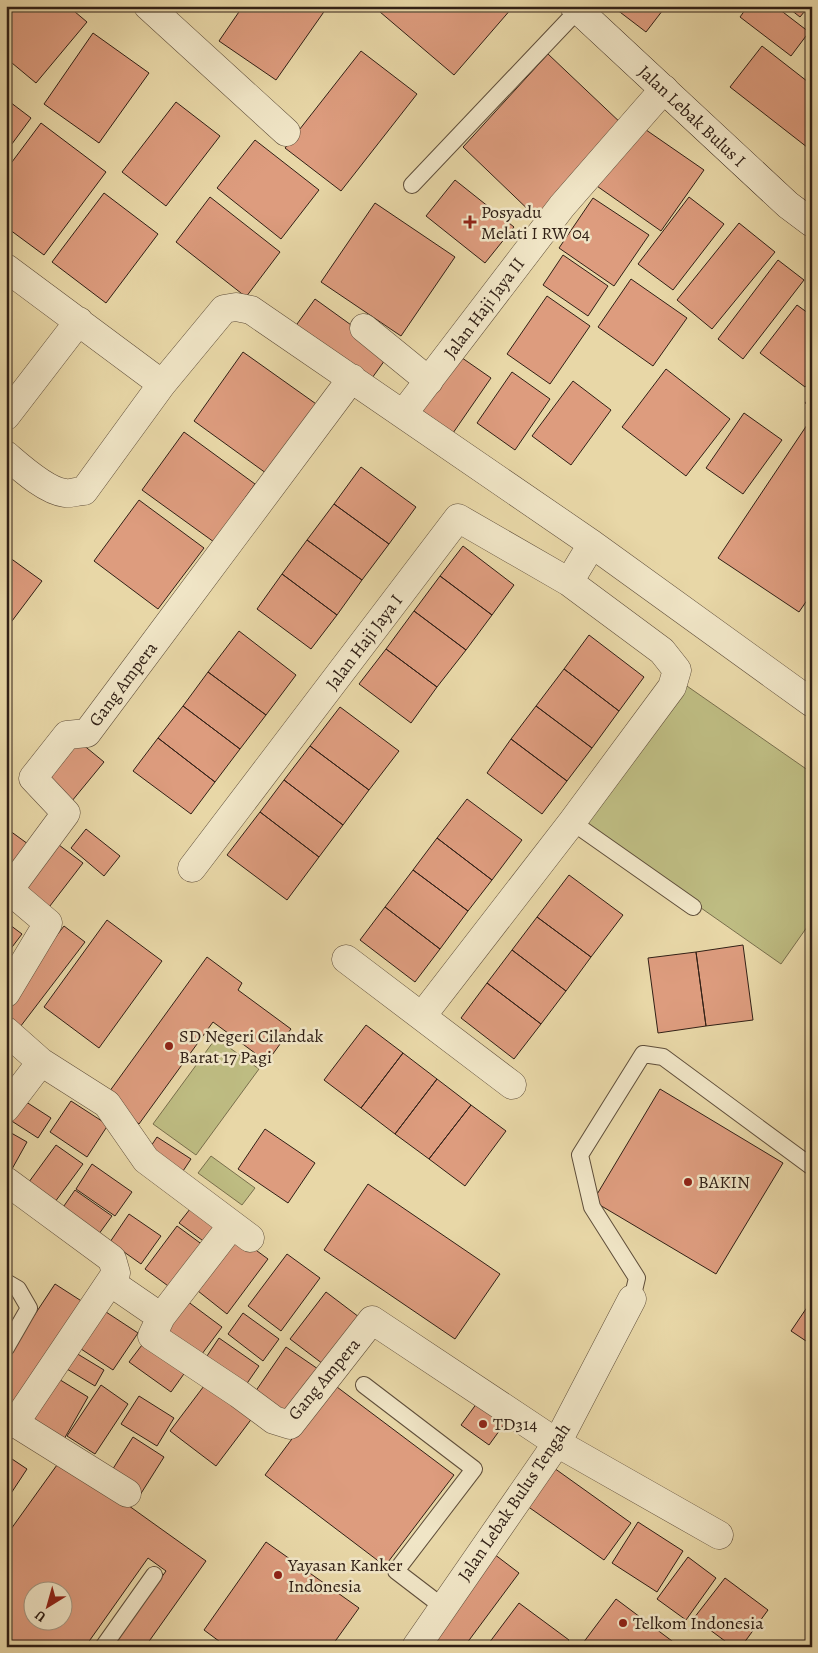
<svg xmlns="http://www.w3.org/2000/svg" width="818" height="1653" viewBox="0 0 818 1653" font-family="Alegreya,serif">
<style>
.green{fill:#bebc82;stroke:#786e4c}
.building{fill:#dd9c7e;stroke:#312016;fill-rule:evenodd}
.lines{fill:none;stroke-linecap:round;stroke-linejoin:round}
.lane-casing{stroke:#5f4e3a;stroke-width:18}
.street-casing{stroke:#5f4e3a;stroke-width:29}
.secondary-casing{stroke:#312016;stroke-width:29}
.lane{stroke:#f0e5c6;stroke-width:16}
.street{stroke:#f0e5c6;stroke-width:28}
.secondary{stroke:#f0e5c6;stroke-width:28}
.poi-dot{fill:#8f2418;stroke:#f0e5c6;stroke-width:2}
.labels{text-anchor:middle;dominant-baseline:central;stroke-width:5;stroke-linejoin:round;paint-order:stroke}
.street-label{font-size:18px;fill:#312016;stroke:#f0e5c6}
.poi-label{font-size:18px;fill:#312016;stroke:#f0e5c6;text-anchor:start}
</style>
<rect width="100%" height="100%" fill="#e8d7a7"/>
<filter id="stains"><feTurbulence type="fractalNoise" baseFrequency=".004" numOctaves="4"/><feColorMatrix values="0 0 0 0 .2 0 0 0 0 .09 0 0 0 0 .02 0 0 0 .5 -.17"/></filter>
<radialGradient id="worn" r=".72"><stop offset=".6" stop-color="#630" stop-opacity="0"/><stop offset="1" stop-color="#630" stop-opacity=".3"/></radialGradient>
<path class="green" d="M684,684L812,773V920L781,964L584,826Z
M216,1038L259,1069L196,1155L153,1124Z
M211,1156L255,1188L242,1205L198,1173Z"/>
<path class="building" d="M6,6H68L87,22L36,83L6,58Z
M243,6H328L276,80L219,41Z
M373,6H509L512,8L454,75Z
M612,6H666L646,32Z
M748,6H775L809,32L791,56L740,17Z
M786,6H809L800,17Z
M93,33L149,73L99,143L44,104Z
M762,46L812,85V151L730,87Z
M361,51L417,94L341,191L285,148Z
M548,54L624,126L538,219L463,147Z
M6,99L31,118L6,152Z
M176,102L220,136L166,206L122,172Z
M41,123L106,172L44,255L6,227V170Z
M636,123L704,170L661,231L594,184Z
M255,140L319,190L281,239L217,188Z
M455,180L514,227L485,263L426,216Z
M104,193L158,234L106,303L52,262Z
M210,197L280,252L246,297L176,242Z
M689,197L724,224L673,290L638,264Z
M593,198L649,235L614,286L559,248Z
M375,203L455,257L401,336L321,282Z
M739,223L775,252L712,329L677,300Z
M563,255L608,286L588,316L543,285Z
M778,260L804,280L743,359L718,339Z
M631,279L687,318L653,366L598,327Z
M547,296L590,326L550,384L507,354Z
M315,299L390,353L367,385L292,331Z
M797,305L812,316V379L805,387L760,353Z
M243,352L319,406L270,476L194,421Z
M455,353L491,378L453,433L417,407Z
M666,369L730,419L686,476L622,427Z
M512,372L550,399L515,450L477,423Z
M573,381L611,410L571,465L532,436Z
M812,395V408L805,403Z
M744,413L782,440L743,494L706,468Z
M809,422L812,424V593L799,612L718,558Z
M184,432L255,484L214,542L142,490Z
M361,467L416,507L389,544L334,504Z
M139,500L204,548L158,609L94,561Z
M334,504L389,544L362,580L307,540Z
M307,540L362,580L337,615L282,574Z
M463,546L514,585L492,615L440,576Z
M6,555L42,581L6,629Z
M282,574L337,615L311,649L257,609Z
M440,576L492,615L466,650L414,611Z
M414,611L466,650L437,687L386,649Z
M239,631L296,675L266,715L208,672Z
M589,635L644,677L619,711L564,669Z
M386,649L437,687L411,723L359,684Z
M564,669L619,711L592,748L536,706Z
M208,672L266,715L240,749L183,706Z
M183,706L240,749L215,782L158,738Z
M536,706L592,748L567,781L511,739Z
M340,707L399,751L369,790L310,746Z
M158,738L215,782L191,814L133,771Z
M76,739L104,762L67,807L39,784Z
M511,739L567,781L542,814L487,773Z
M310,746L369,790L343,825L284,780Z
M284,780L343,825L319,857L260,812Z
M467,799L522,840L492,880L437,838Z
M260,812L319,857L287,900L227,855Z
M6,828L28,844L6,873Z
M86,829L120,856L104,876L71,848Z
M437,838L492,880L468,911L413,870Z
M51,839L83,863L43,915L11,891Z
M413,870L468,911L440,949L385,907Z
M569,875L623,915L591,957L537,917Z
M385,907L440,949L415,982L360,940Z
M537,917L591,957L566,991L512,950Z
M107,920L162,961L99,1048L44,1007Z
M6,922L22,934L6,955Z
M64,926L85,942L17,1031L6,1022V1001Z
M743,945L753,1020L706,1026L696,952Z
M512,950L566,991L541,1024L487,983Z
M696,952L706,1026L658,1033L648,958Z
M207,957L242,983L238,990L291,1029L267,1062L213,1022L139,1124L104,1099Z
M487,983L541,1024L514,1059L461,1018Z
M366,1025L403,1053L361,1108L324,1080Z
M403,1053L437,1079L395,1134L361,1108Z
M437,1079L471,1105L429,1159L395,1134Z
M660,1089L783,1163L716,1274L593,1201Z
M20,1098L51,1118L38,1138L7,1118Z
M71,1101L108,1125L87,1157L50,1132Z
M471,1105L506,1131L465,1186L429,1159Z
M265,1129L315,1163L288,1203L238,1169Z
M6,1130L27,1142L12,1169L6,1165Z
M157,1137L191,1159L179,1177L145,1155Z
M56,1145L83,1164L52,1206L26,1186Z
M92,1164L132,1192L115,1216L76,1189Z
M368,1184L500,1274L455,1339L324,1250Z
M75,1190L112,1216L93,1242L57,1216Z
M194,1204L224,1227L210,1246L179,1223Z
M129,1214L161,1236L141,1264L110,1242Z
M177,1226L207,1248L175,1291L145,1269Z
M238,1237L268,1259L227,1314L198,1291Z
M287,1254L320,1278L281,1331L248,1306Z
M55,1284L83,1302L11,1412L6,1409V1358Z
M326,1292L359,1317L323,1364L290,1339Z
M183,1298L222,1327L196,1362L157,1333Z
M812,1300V1345L791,1331Z
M103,1310L138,1333L113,1370L78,1347Z
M243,1313L279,1339L263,1361L228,1334Z
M219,1338L259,1366L241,1392L201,1365Z
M145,1341L186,1371L171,1392L129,1362Z
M286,1347L318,1369L284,1417L253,1395Z
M71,1350L104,1370L95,1386L62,1366Z
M57,1378L88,1397L63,1441L31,1422Z
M210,1378L256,1413L216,1466L170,1431Z
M333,1384L454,1475L385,1566L265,1475Z
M101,1385L128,1404L95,1454L67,1436Z
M139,1396L174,1418L157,1446L121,1424Z
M477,1403L505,1423L489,1445L461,1425Z
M133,1437L164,1457L140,1495L109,1475Z
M6,1455L27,1469L6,1501Z
M62,1458L206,1561L145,1647H112L166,1571L148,1558L85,1647H6V1536ZM32,1590H62V1620H32Z
M547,1463L631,1523L604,1560L520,1501Z
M638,1522L683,1551L657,1592L612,1563Z
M266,1542L359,1608L331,1647H227L204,1630Z
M494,1554L519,1573L464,1647H445L432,1637Z
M688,1557L716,1578L686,1620L657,1599Z
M725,1578L768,1610L741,1647H733L694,1618Z
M616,1599L680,1647H580Z
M519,1603L569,1640L564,1647H486Z"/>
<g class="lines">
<g class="lane-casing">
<path id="lane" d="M412,185L578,10
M572,822L693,907
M6,1282L18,1289L29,1308L6,1348
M632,1299L637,1278L592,1207L580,1155L643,1054L663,1057L812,1167
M364,1385L474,1469L396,1571L443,1607
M103,1647L154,1575"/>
</g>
<g class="street-casing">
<path id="street" d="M148,6L286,132
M6,268L162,384
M364,328L429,381
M403,414L562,206L664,89
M6,416L79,321
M6,455C20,467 46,491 65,493C70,494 78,491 84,491L162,384L224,309L236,307L251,310L592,544L812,703
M192,868L458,518L569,582L592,544
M346,959L512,1085
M6,993L48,923L9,890L66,813L33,778L67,735L87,733L352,378
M422,1016L572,822L672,687L677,670L662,651L569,582
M6,1031L41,1062L107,1104L146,1160L250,1238
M6,1108L41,1062
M6,1181L112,1259L116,1273L15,1423L6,1425
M232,1225L161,1317L152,1336L239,1394L274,1420L290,1425L372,1320L557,1443L719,1535
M110,1282L161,1317
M15,1423L127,1493
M416,1647L557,1443L632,1299"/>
</g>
<g class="secondary-casing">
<path id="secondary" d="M574,6L788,205L812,223"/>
</g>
<use href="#lane" class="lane"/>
<use href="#street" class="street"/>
<use href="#secondary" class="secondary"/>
</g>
<g class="poi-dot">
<path d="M467.5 214.5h5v5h5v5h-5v5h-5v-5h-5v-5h5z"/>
<circle cx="169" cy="1046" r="5"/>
<circle cx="688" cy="1182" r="5"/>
<circle cx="483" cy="1424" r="5"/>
<circle cx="278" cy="1575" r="5"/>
<circle cx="623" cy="1623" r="5"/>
</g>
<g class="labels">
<g class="street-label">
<text transform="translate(692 116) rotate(43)">Jalan Lebak Bulus I</text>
<text transform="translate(484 308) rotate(-53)">Jalan Haji Jaya II</text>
<text transform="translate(364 642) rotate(-53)">Jalan Haji Jaya I</text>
<text transform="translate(123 684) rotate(-53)">Gang Ampera</text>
<text transform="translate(324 1379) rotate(-50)">Gang Ampera</text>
<text transform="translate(514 1502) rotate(-56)">Jalan Lebak Bulus Tengah</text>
</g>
<g class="poi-label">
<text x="481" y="212">Posyadu<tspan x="481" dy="21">Melati I RW 04</tspan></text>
<text x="179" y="1036">SD Negeri Cilandak<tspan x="179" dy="21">Barat 17 Pagi</tspan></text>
<text x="698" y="1182">BAKIN</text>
<text x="493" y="1424">TD314</text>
<text x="288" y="1565">Yayasan Kanker<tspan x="288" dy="21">Indonesia</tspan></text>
<text x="633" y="1623">Telkom Indonesia</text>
</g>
</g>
<rect width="818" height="1653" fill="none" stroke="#e8d7a7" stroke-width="25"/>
<rect x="8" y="8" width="803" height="1638" fill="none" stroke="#312016" stroke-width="2.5"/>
<rect x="12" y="12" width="793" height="1628" fill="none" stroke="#312016"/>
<g transform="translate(48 1606) rotate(217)"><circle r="24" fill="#f0e5c6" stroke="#a49680"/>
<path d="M0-4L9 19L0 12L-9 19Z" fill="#8f2418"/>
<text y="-8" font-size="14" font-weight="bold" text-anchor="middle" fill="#312016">U</text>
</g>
<rect width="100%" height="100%" filter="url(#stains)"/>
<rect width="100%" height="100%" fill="url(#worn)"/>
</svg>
